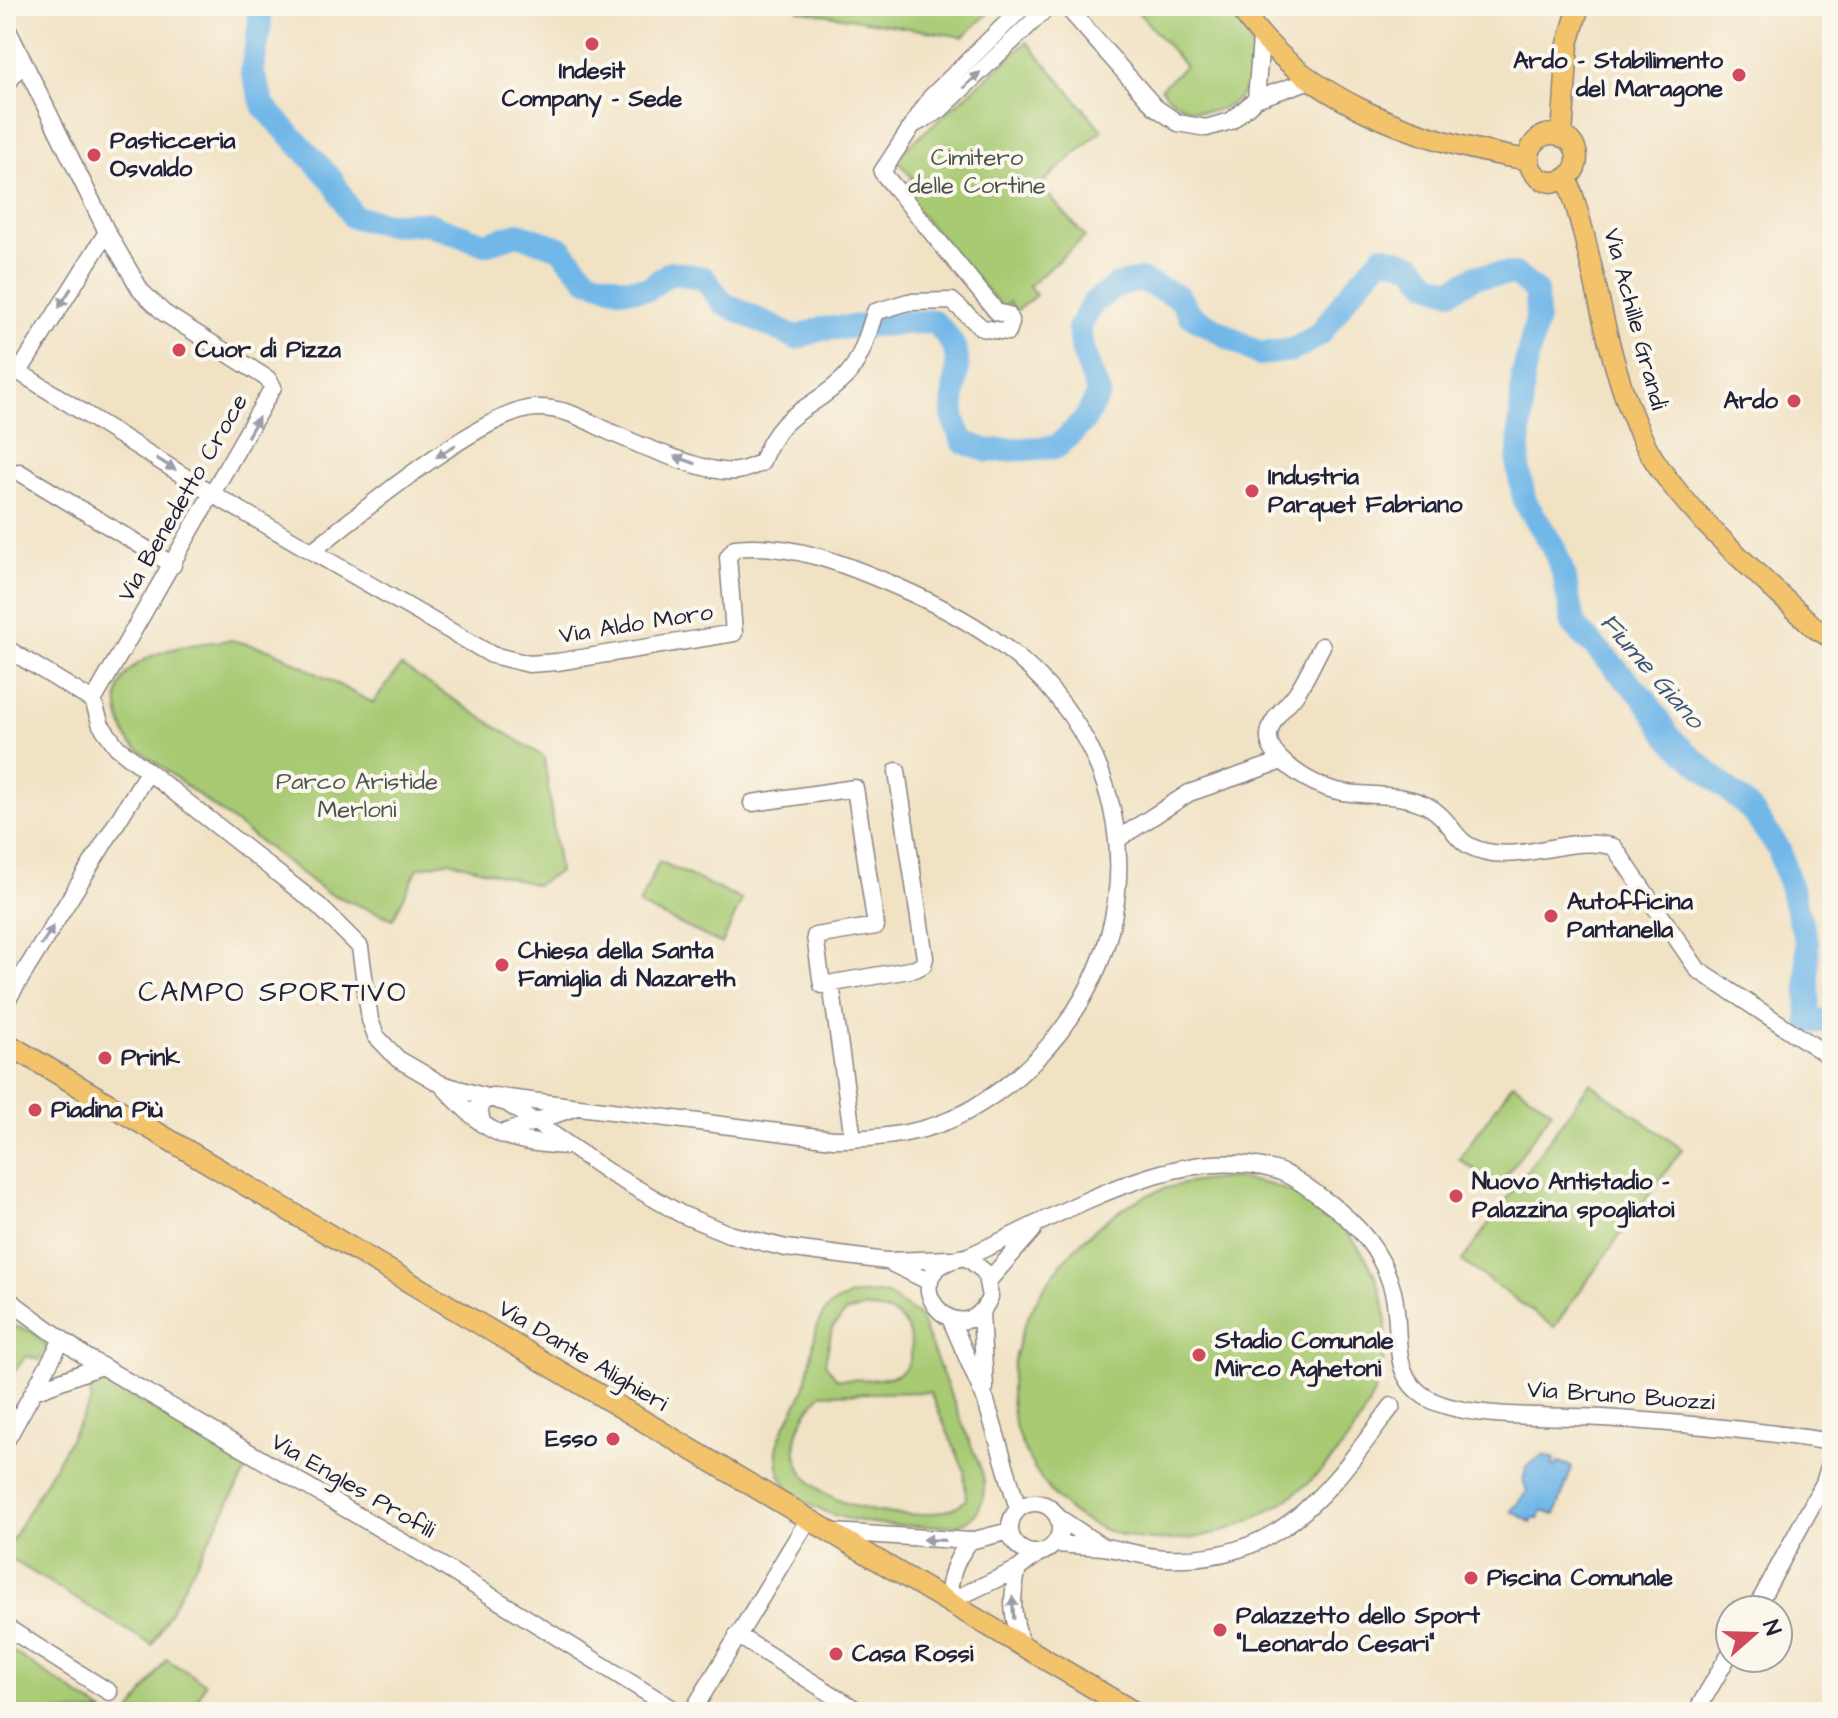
<svg xmlns="http://www.w3.org/2000/svg" width="1838" height="1718" viewBox="0 0 1838 1718" font-family="'Architects Daughter',sans-serif">
<style>
.green{fill:#a8ca73;stroke:#657657;stroke-width:2;fill-rule:evenodd}
.water{fill:#71b7e8;stroke:#4a6c92;stroke-width:2}
.lines{fill:none;stroke-linecap:round;stroke-linejoin:round}
.river{stroke:#71b7e8;stroke-width:24}
.minor-casing{stroke:#8a8280;stroke-width:19}
.major-casing{stroke:#8a8280;stroke-width:23}
.minor{stroke:#fff;stroke-width:16}
.major{stroke:#f2c36a;stroke-width:20}
.oneway{fill:#9c9ca7}
.poi-dot{fill:#d1495b;stroke:#fbf7ec;stroke-width:3}
.labels{text-anchor:middle;dominant-baseline:central;stroke-width:8;stroke-linejoin:round;paint-order:stroke}
.poi-label{font-size:24px;font-weight:bold;fill:#22223b;stroke:#fbf7ec;text-anchor:start}
.park-label{font-size:24px;fill:#4a544c;stroke:#fbf7ec}
.street-label{font-size:24px;fill:#22223b;stroke:#fbf7ec}
.water-label{font-size:26px;font-style:italic;fill:#3e5678;stroke:#fbf7ec}
.quarter-label{font-size:28px;letter-spacing:2px;fill:#22223b;stroke:#fbf7ec}
</style>
<rect width="100%" height="100%" fill="#fbf7ec"/>
<filter id="ink" filterUnits="userSpaceOnUse"><feTurbulence type="fractalNoise" baseFrequency=".0125" numOctaves="2"/><feDisplacementMap in="SourceGraphic" scale="16" xChannelSelector="R" yChannelSelector="G"/><feConvolveMatrix kernelMatrix="1 2 1 2 8 2 1 2 1" color-interpolation-filters="sRGB"/></filter>
<filter id="wash" filterUnits="userSpaceOnUse"><feTurbulence type="fractalNoise" baseFrequency=".006" numOctaves="4" result="noise"/><feDisplacementMap in="SourceGraphic" scale="32" xChannelSelector="R" yChannelSelector="G"/><feGaussianBlur stdDeviation="1.8" result="paint"/><feColorMatrix in="noise" values="0 0 0 0 0 0 0 0 0 0 0 0 0 0 0 0 0 1.4 0 .05"/><feComposite in="paint" operator="in"/></filter>
<g filter="url(#wash)">
<rect width="100%" height="100%" fill="#f1e2c4"/>
<path class="green" d="M799,6H996L963,37L798,10Z
M1133,6H1225C1234,18 1249,32 1252,48C1264,107 1196,134 1161,88L1185,66Z
M1027,42L1102,130L1040,185L1085,237L1029,286L1036,295L1016,311L1009,302L1002,308L900,191L913,178L895,158Z
M231,640L272,650L373,703L401,666L544,757L559,872L536,885L450,861L418,868L393,919L326,892L130,743C86,659 167,646 231,640Z
M659,861L742,900L722,944L639,905Z
M1513,1083L1552,1111L1498,1187L1459,1159Z
M1590,1083L1682,1149L1554,1327L1462,1261Z
M1231,1178C1275,1182 1312,1196 1343,1229C1481,1371 1258,1606 1089,1523C1061,1509 1042,1483 1028,1457C974,1360 1058,1236 1148,1195C1174,1183 1203,1181 1231,1178Z
M870,1293L888,1295L919,1316L982,1472C987,1493 983,1515 961,1524C911,1530 773,1528 777,1452C778,1429 799,1406 805,1385C820,1336 805,1299 870,1293ZM865,1308C877,1310 891,1310 900,1319C914,1332 917,1365 898,1374C881,1382 856,1379 837,1379L825,1363L832,1328L846,1312ZM930,1392L964,1470L966,1500C925,1538 726,1502 821,1394Z
M6,1324L34,1332L47,1347L39,1360L26,1356L6,1383Z
M90,1373L249,1465L152,1645L6,1556V1550L91,1402Z
M6,1647L104,1712H6Z
M166,1659L205,1683L193,1712H131Z"/>
<path class="water" d="M1543,1455L1554,1459L1553,1466L1556,1467L1559,1462L1572,1467L1555,1515L1542,1511L1538,1519L1533,1518L1531,1522L1511,1511L1527,1492L1523,1480L1527,1466Z"/>
<g class="lines">
<path class="river" d="M257,6L260,23L252,71L264,107L333,181L353,217L388,224L426,223L485,244L518,234L560,248L587,279L622,289H648L671,272L704,278L723,303L796,338L821,329L933,321C972,358 952,367 953,413C953,422 960,433 963,442L988,451L1057,447L1084,421L1099,394L1083,352L1079,328L1093,303L1116,286L1141,280L1179,297L1190,315L1259,354L1293,350L1320,334L1353,289L1383,256L1413,265L1429,283L1451,291L1476,276L1515,274L1536,292L1537,319L1523,376L1518,468L1525,502L1553,546L1564,575L1573,624L1645,699L1670,738L1751,810L1779,849L1807,943L1809,1021H1827L1832,1017"/>
</g>
</g>
<g filter="url(#ink)">
<g class="lines">
<g class="minor-casing">
<path id="minor" d="M1066,6L1155,107L1178,123L1206,128L1231,121L1256,99L1308,81
M6,26L107,232L141,291L164,313L268,379L273,387L93,701
M6,86L23,60
M1256,99L1261,39
M915,124L940,110L1049,6
M107,232L19,372L214,495L492,655L529,664L557,662L734,633L728,557L735,548C791,542 848,565 898,587C966,617 1029,654 1071,716C1166,856 1111,1030 968,1111C928,1134 879,1139 833,1139L492,1096L479,1105L482,1124
M19,472L173,565
M312,551C357,516 483,410 536,408C565,407 585,420 610,432C636,444 712,476 737,471C745,470 753,466 761,463C784,405 811,413 847,375C862,358 868,333 875,312L908,302L952,301L982,328L1008,332L1011,323L1008,315L997,312L882,172L931,97L1024,6
M1322,646C1313,662 1306,680 1295,695C1286,707 1271,718 1269,735C1268,748 1278,758 1287,765C1303,778 1321,788 1342,792C1370,797 1406,792 1431,808C1458,825 1451,847 1493,853C1534,858 1574,835 1614,847L1698,970L1832,1058
M6,648L93,701L101,725L117,747L319,906L360,947L370,1020L376,1036L398,1059L441,1084L507,1103L608,1172L681,1214L729,1234L786,1248L886,1261L951,1259
M752,803L855,788L876,926L815,936L822,985L915,969L923,965L925,958L897,771
M1118,839L1189,793L1282,761
M831,984L853,1139
M6,1002L148,772
M441,1084C486,1133 500,1141 566,1146
M500,1134L574,1108
M966,1257L985,1272L990,1297C962,1363 882,1270 966,1257C1056,1219 1174,1140 1275,1170C1293,1175 1311,1190 1326,1201C1358,1224 1383,1252 1393,1292C1403,1331 1387,1376 1429,1399C1467,1420 1558,1415 1603,1418C1680,1423 1756,1430 1832,1442
M891,1263L930,1282
M989,1280L1033,1230
M6,1298L86,1357L425,1555L678,1712
M981,1311L985,1388
M950,1318L986,1401L1018,1509
M34,1391L101,1366
M6,1441L62,1340
M1010 1528a25 25 0 1 1 50 0a25 25 0 1 1-50 0Z
M1059,1518L1103,1547
M834,1532L970,1541L1010,1531
M970,1541C954,1561 950,1577 948,1602L1018,1569L1039,1553
M1054,1544C1071,1545 1087,1546 1104,1547C1124,1550 1144,1557 1164,1558C1282,1564 1330,1489 1392,1406
M1018,1569C1010,1599 1012,1618 1023,1647
M1755,1610L1824,1483L1832,1457
M6,1627L109,1692
M737,1635L860,1712
M692,1712L808,1520
M1696,1712L1730,1653"/>
</g>
<g class="major-casing">
<path id="major" d="M1239,6C1300,101 1423,143 1529,160
M1529 158a24 24 0 1 1 48 0a24 24 0 1 1-48 0Z
M1562,137L1568,44L1579,6
M1567,178C1597,263 1603,358 1643,440C1673,503 1763,578 1815,628L1832,638
M6,1043L1134,1712"/>
</g>
<use href="#minor" class="minor"/>
<use href="#major" class="major"/>
</g>
<defs><path id="oneway-solid" d="M-6-.8H1V-3.2L6.5 0L1 3.2V.8H-6Z" transform="scale(2)"/></defs>
<g class="oneway">
<use href="#oneway-solid" transform="translate(972 80) rotate(-44)"/>
<use href="#oneway-solid" transform="translate(65 298) rotate(122)"/>
<use href="#oneway-solid" transform="translate(253 427) rotate(-60)"/>
<use href="#oneway-solid" transform="translate(446 451) rotate(148)"/>
<use href="#oneway-solid" transform="translate(685 460) rotate(-161)"/>
<use href="#oneway-solid" transform="translate(166 464) rotate(32)"/>
<use href="#oneway-solid" transform="translate(47 936) rotate(-58)"/>
<use href="#oneway-solid" transform="translate(934 1540) rotate(-178)"/>
<use href="#oneway-solid" transform="translate(1013 1608) rotate(-94)"/>
</g>
</g>
<g class="poi-dot">
<circle cx="592" cy="44" r="8"/>
<circle cx="1739" cy="75" r="8"/>
<circle cx="94" cy="155" r="8"/>
<circle cx="179" cy="350" r="8"/>
<circle cx="1794" cy="401" r="8"/>
<circle cx="1252" cy="491" r="8"/>
<circle cx="1551" cy="916" r="8"/>
<circle cx="502" cy="965" r="8"/>
<circle cx="105" cy="1058" r="8"/>
<circle cx="35" cy="1110" r="8"/>
<circle cx="1456" cy="1196" r="8"/>
<circle cx="1199" cy="1355" r="8"/>
<circle cx="613" cy="1439" r="8"/>
<circle cx="1471" cy="1578" r="8"/>
<circle cx="1220" cy="1630" r="8"/>
<circle cx="836" cy="1654" r="8"/>
</g>
<g class="labels">
<g class="poi-label">
<text x="1723" y="61" text-anchor="end">Ardo - Stabilimento<tspan x="1723" dy="28">del Maragone</tspan></text>
<text x="592" y="71" text-anchor="middle">Indesit<tspan x="592" dy="28">Company - Sede</tspan></text>
<text x="110" y="141">Pasticceria<tspan x="110" dy="28">Osvaldo</tspan></text>
<text x="195" y="350">Cuor di Pizza</text>
<text x="1778" y="401" text-anchor="end">Ardo</text>
<text x="1268" y="477">Industria<tspan x="1268" dy="28">Parquet Fabriano</tspan></text>
<text x="1567" y="902">Autofficina<tspan x="1567" dy="28">Pantanella</tspan></text>
<text x="518" y="951">Chiesa della Santa<tspan x="518" dy="28">Famiglia di Nazareth</tspan></text>
<text x="121" y="1058">Prink</text>
<text x="51" y="1110">Piadina Più</text>
<text x="1472" y="1182">Nuovo Antistadio -<tspan x="1472" dy="28">Palazzina spogliatoi</tspan></text>
<text x="1215" y="1341">Stadio Comunale<tspan x="1215" dy="28">Mirco Aghetoni</tspan></text>
<text x="597" y="1439" text-anchor="end">Esso</text>
<text x="1487" y="1578">Piscina Comunale</text>
<text x="1236" y="1616">Palazzetto dello Sport<tspan x="1236" dy="28">"Leonardo Cesari"</tspan></text>
<text x="852" y="1654">Casa Rossi</text>
</g>
<g class="park-label">
<text x="977" y="158">Cimitero<tspan x="977" dy="28">delle Cortine</tspan></text>
<text x="357" y="782">Parco Aristide<tspan x="357" dy="28">Merloni</tspan></text>
</g>
<g class="street-label">
<text transform="translate(1635 319) rotate(75)">Via Achille Grandi</text>
<text transform="translate(183 498) rotate(-60)">Via Benedetto Croce</text>
<text transform="translate(636 624) rotate(-9)">Via Aldo Moro</text>
<text transform="translate(583 1356) rotate(31)">Via Dante Alighieri</text>
<text transform="translate(1621 1396) rotate(4)">Via Bruno Buozzi</text>
<text transform="translate(353 1486) rotate(30)">Via Engles Profili</text>
</g>
<g class="water-label">
<text transform="translate(1652 671) rotate(49)">Fiume Giano</text>
</g>
<g class="quarter-label">
<text x="273" y="992">CAMPO SPORTIVO</text>
</g>
</g>
<rect width="1838" height="1718" fill="none" stroke="#fbf7ec" stroke-width="32"/>
<g transform="translate(1754 1634) rotate(70)"><circle r="38" fill="#fbf7ec" stroke="#a4a2a5" stroke-width="2"/>
<path d="M0-6L14 30L0 20L-14 30Z" fill="#d1495b"/>
<text y="-12" font-size="22" font-weight="bold" text-anchor="middle" fill="#22223b">N</text>
</g>
</svg>
